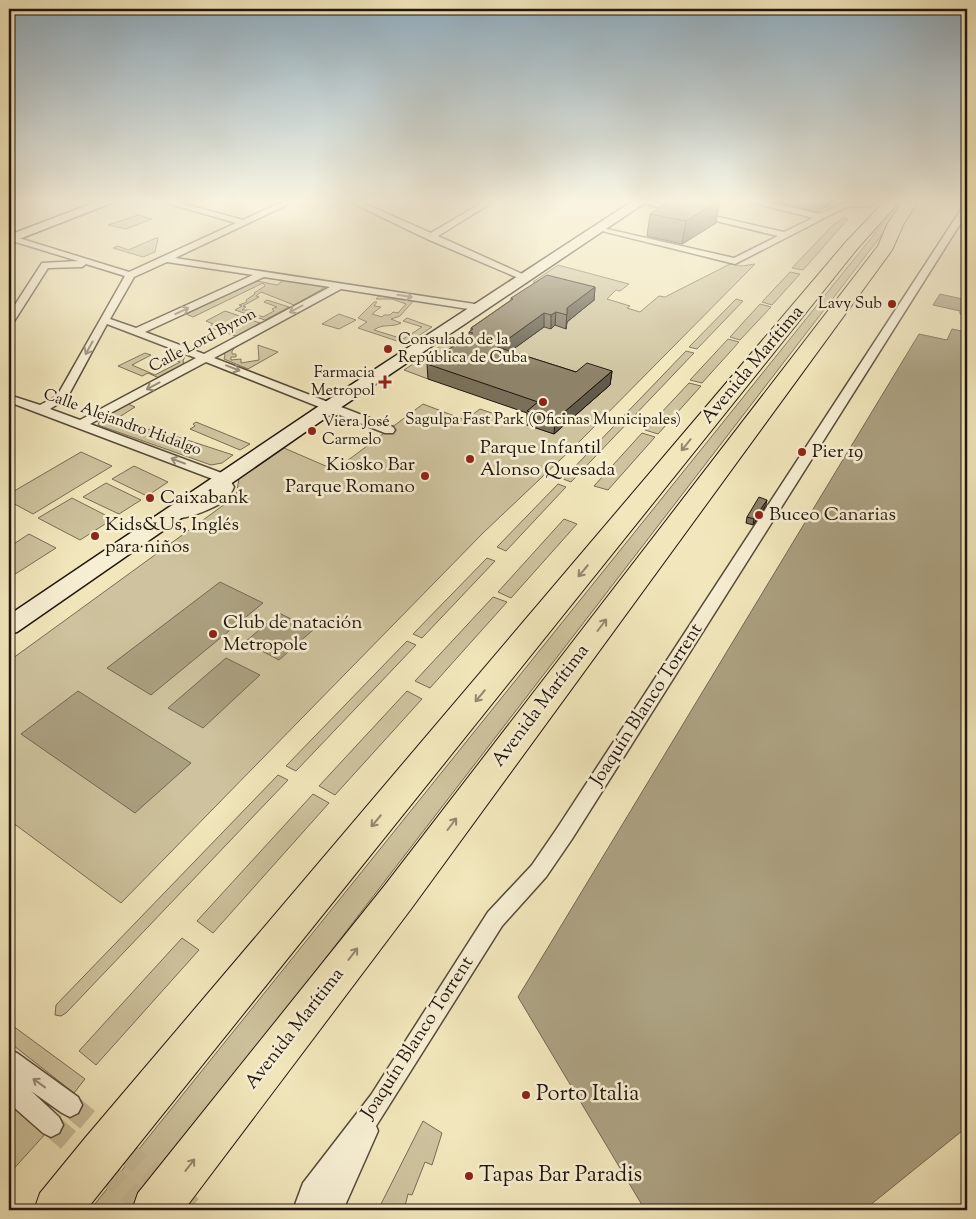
<svg xmlns="http://www.w3.org/2000/svg" width="976" height="1219" viewBox="0 0 976 1219" font-family="'Sorts Mill Goudy',serif">
<style>
.green{fill:#cec39e;stroke:#786c56}
.water{fill:#aba080;stroke:#746852}
.lines{fill:none;stroke-linecap:round;stroke-linejoin:round}
.street-tunnel{stroke:#c8bd99;stroke-width:23;stroke-dasharray:23 11;stroke-linecap:butt}
.street-casing{stroke:#554a39;stroke-width:3}
.secondary-casing{stroke:#21150d;stroke-width:3}
.highway-casing{stroke:#21150d;stroke-width:2}
.street{fill:#f7efd3;fill-rule:evenodd}
.secondary{fill:#f7efd3;fill-rule:evenodd}
.highway{fill:#f2e7bc;fill-rule:evenodd}
.wall{fill:#7a7059;stroke:#21150d}
.shaded-wall{fill:#635b49;stroke:#21150d}
.building{fill:#8e8268;stroke:#21150d}
.oneway{stroke:#978d7a}
.oneway2{stroke:#94886d}
.poi-dot{fill:#8f2418;stroke:#f7efd3;stroke-width:2}
.labels{text-anchor:middle;dominant-baseline:central;stroke-width:5;stroke-linejoin:round;paint-order:stroke}
.far-poi-label{font-size:16px;fill:#21150d;stroke:#f7efd3;text-anchor:end}
.far-street-label{font-size:16px;fill:#21150d;stroke:#f7efd3}
.street-label{font-size:19px;fill:#21150d;stroke:#f7efd3}
.poi-label{font-size:19px;fill:#21150d;stroke:#f7efd3;text-anchor:start}
.near-poi-label{font-size:22px;fill:#21150d;stroke:#f7efd3;text-anchor:start}
</style>
<rect width="100%" height="100%" fill="#f2e7bc"/>
<filter id="stains"><feTurbulence type="fractalNoise" baseFrequency=".004" numOctaves="4"/><feColorMatrix values="0 0 0 0 .2 0 0 0 0 .09 0 0 0 0 .02 0 0 0 .5 -.17"/></filter>
<radialGradient id="worn" r=".72"><stop offset=".6" stop-color="#630" stop-opacity="0"/><stop offset="1" stop-color="#630" stop-opacity=".3"/></radialGradient>
<path class="green" d="M900,202H903L887,228L132,1210H90Z
M138,215L152,219L126,229L108,225Z
M844,218L848,219L803,270L792,268L832,226Z
M156,238H158L155,252L143,257L113,248L118,246L128,250Z
M730,264L742,266L755,264L578,443L483,533L121,903L9,820V661L236,496L239,479L284,448L335,470L423,404L465,420L480,409L554,434L509,352L541,326L550,324L561,327L566,321L595,300L533,282L558,265L629,284L620,291L616,290L607,299L630,306L627,308L640,312L659,296L665,297Z
M790,272L800,274L772,305L762,302Z
M284,280L322,285L324,288L294,305L261,292L256,296L259,297L243,306L246,307L242,310H252L250,312L263,317L274,311L272,309L277,307L264,302L267,300L289,307L265,320L235,310L242,306L239,305L247,302L246,300L255,294L254,293L265,286L263,283L193,317L186,314L257,281L277,285Z
M381,294L415,299L400,316L391,319L401,323C392,328 383,323 374,330L403,339L422,327L403,321L407,318L432,327L406,344L358,328L367,322L358,318L374,302H377L374,306L381,307L372,314L382,317L384,315H390L393,312L398,313L406,304L392,299H376Z
M736,299L743,301L697,349L689,347Z
M760,304L771,307L740,340L730,337Z
M225,311L260,323L236,336L208,327L213,324L206,321Z
M339,314L356,320L339,329L322,324Z
M728,339L739,342L702,383L690,380Z
M238,344L232,351V354H236V357H231V360L241,359V363L259,360L258,345L278,352L248,369L224,359L225,355L223,352Z
M443,344L467,352L428,379L404,370Z
M686,351L694,353L571,482L563,479Z
M145,353L151,355L132,365L155,375L180,362L168,357L175,353L185,356L183,361L184,364L159,378L148,373L142,376L118,366Z
M689,383L701,386L658,434L645,430Z
M128,404L135,407L110,423L116,425L119,424L141,434L149,429L153,431L148,435L165,441L172,436L178,437L233,455L222,463L211,465L98,425L100,420Z
M196,422L250,444L240,450L190,429L195,426L193,424Z
M642,433L655,437L608,490L594,486Z
M81,452L112,466L33,514L9,501V494Z
M134,466L168,482L147,496L112,479Z
M106,483L141,500L119,514L83,497Z
M558,484L566,487L506,551L497,547Z
M72,498L113,519L80,540L38,518Z
M564,519L577,524L511,598L498,592Z
M29,534L56,548L9,578V547Z
M487,558L495,561L422,638L413,634Z
M493,597L507,602L430,688L415,681Z
M407,641L416,645L296,771L286,766Z
M407,691L422,699L335,795L319,786Z
M278,775L288,780L66,1013L61,1016L55,1015L56,1005Z
M313,794L329,803L213,933L197,921Z
M182,938L199,950L96,1065L79,1051Z
M9,1023L85,1079L74,1093L9,1042Z
M9,1101L47,1132L9,1174Z
M423,1121L442,1133L432,1165L425,1162L412,1195L408,1194L404,1210H378Z"/>
<path class="water" d="M940,294L967,300V316L960,314V311L933,305Z
M952,329L967,332V1127L864,1210H645L518,997L919,334L947,340Z
M220,582L263,603L151,695L107,668Z
M279,613L313,630L279,660L245,642Z
M226,658L260,675L203,728L168,708Z
M78,691L191,763L135,813L21,734Z"/>
<g class="lines">
<path class="street-tunnel" d="M70,1105L194,1210
M51,1125L150,1210"/>
<g class="street-casing">
<path id="street" d="M163,202H177L243,220L282,202H293L175,258L481,305L486,308L481,311L341,289L214,358L393,427L395,430L393,433H385L206,362L90,424L227,475L234,487C232,492 229,496 225,500C215,508 184,521 172,518L170,515L172,512C189,507 211,503 222,487L218,481L9,402V395L40,405L57,396L125,276L86,264L82,267L48,268L13,323L9,324V314L42,263L78,261L9,240V235L129,272L236,223ZM167,262L253,275L136,328L110,319L134,277ZM264,277L330,287L204,354L145,332ZM107,324L196,358L80,420L50,409L67,398Z
M350,202H361L431,233L483,202H493L438,236L531,278L526,281L523,280L427,239Z
M637,202H653L784,232L813,218L750,202H766L819,214L844,203L872,202L873,204L869,206L846,207L735,264L594,229L598,227L734,258L778,236Z
M964,205H967V213L572,839L546,877L502,926L376,1126L378,1131L343,1210H293L303,1183L371,1095L488,912L532,865L558,827Z
M9,1050L17,1053L78,1097L82,1105L78,1113L70,1117L62,1113L31,1091L59,1117L63,1125L59,1133L51,1137L43,1133L9,1103Z"/>
</g>
<g class="secondary-casing">
<path id="secondary" d="M96,202H114L9,243V235Z
M631,202H646L337,410L17,632L9,634V615L325,402Z"/>
</g>
<g class="highway-casing">
<path id="highway" d="M884,202H899L857,249L86,1210H34L40,1193L85,1138L845,243Z
M903,202H918L904,223L892,250L411,909L184,1210H132L138,1193L385,885L878,246L888,223Z"/>
</g>
<use href="#street" class="street"/>
<use href="#secondary" class="secondary"/>
<use href="#highway" class="highway"/>
</g>
<path class="wall" d="M776,202H834L817,212Z
M650,214L716,223L682,244L647,236Z
M595,287L594,300L567,322L566,329L555,325L551,329L544,327L510,351L576,372L612,371L610,385L554,434L527,425V413L428,379L427,364L469,336V332L471,331V328L511,300V298Z
M766,505L753,525L746,523L747,517Z"/>
<path class="shaded-wall" d="M717,202H719L716,223L682,244L686,221Z
M819,202H834L817,212Z
M595,287L594,300L567,322L566,329L567,308Z
M556,312L555,325L551,329V315Z
M544,313V327L497,361V347Z
M612,371L610,385L554,434L555,420Z
M767,500L766,505L753,525L754,519Z"/>
<path class="building" d="M667,202H717L686,221L650,214Z
M547,275L595,287L567,308V315L556,312L551,315L544,313L497,347L576,372L587,363L612,371L555,420L527,411L538,402L427,364L473,333L469,332L473,329L471,328L513,299L511,298Z
M759,497L767,500L754,519L747,517Z"/>
<defs><path id="oneway-shaft" d="M-6 0H5M1.5-3L5.5 0L1.5 3" fill="none" stroke-width="1.6" stroke-linecap="round" stroke-linejoin="round" transform="scale(1.25)"/></defs>
<g class="oneway">
<use href="#oneway-shaft" transform="translate(405 296) rotate(9)"/>
<use href="#oneway-shaft" transform="translate(296 309) rotate(152)"/>
<use href="#oneway-shaft" transform="translate(182 311) rotate(-25)"/>
<use href="#oneway-shaft" transform="translate(89 348) rotate(119)"/>
<use href="#oneway-shaft" transform="translate(233 368) rotate(21)"/>
<use href="#oneway-shaft" transform="translate(153 386) rotate(152)"/>
<use href="#oneway-shaft" transform="translate(178 461) rotate(-159)"/>
<use href="#oneway-shaft" transform="translate(39 1083) rotate(-144)"/>
</g>
<g class="oneway2">
<use href="#oneway-shaft" transform="translate(686 445) rotate(129)"/>
<use href="#oneway-shaft" transform="translate(583 571) rotate(130)"/>
<use href="#oneway-shaft" transform="translate(602 625) rotate(-53)"/>
<use href="#oneway-shaft" transform="translate(480 696) rotate(130)"/>
<use href="#oneway-shaft" transform="translate(376 821) rotate(130)"/>
<use href="#oneway-shaft" transform="translate(452 824) rotate(-53)"/>
<use href="#oneway-shaft" transform="translate(353 954) rotate(-52)"/>
<use href="#oneway-shaft" transform="translate(190 1165) rotate(-52)"/>
</g>
<linearGradient id="sky" x2="0" y2="1"><stop stop-color="#8facbe"/><stop offset="0.54" stop-color="#f9f4e1"/><stop offset="1" stop-color="#f9f4e1" stop-opacity="0"/></linearGradient>
<rect width="976" height="373" fill="url(#sky)"/>
<g class="poi-dot">
<circle cx="892" cy="304" r="5"/>
<circle cx="388" cy="349" r="5"/>
<path d="M382.5 374.5h5v5h5v5h-5v5h-5v-5h-5v-5h5z"/>
<circle cx="543" cy="402" r="5"/>
<circle cx="312" cy="431" r="5"/>
<circle cx="802" cy="452" r="5"/>
<circle cx="470" cy="459" r="5"/>
<circle cx="425" cy="476" r="5"/>
<circle cx="150" cy="498" r="5"/>
<circle cx="759" cy="515" r="5"/>
<circle cx="95" cy="536" r="5"/>
<circle cx="213" cy="634" r="5"/>
<circle cx="526" cy="1095" r="5"/>
<circle cx="469" cy="1176" r="5"/>
</g>
<g class="labels">
<g class="far-poi-label">
<text x="882" y="304">Lavy Sub</text>
<text x="398" y="340" text-anchor="start">Consulado de la<tspan x="398" dy="18">República de Cuba</tspan></text>
<text x="375" y="373">Farmacia<tspan x="375" dy="18">Metropol</tspan></text>
<text x="543" y="420" text-anchor="middle">Sagulpa Fast Park (Oficinas Municipales)</text>
<text x="322" y="422" text-anchor="start">Viera José<tspan x="322" dy="18">Carmelo</tspan></text>
</g>
<g class="far-street-label">
<text transform="translate(203 341) rotate(-28)">Calle Lord Byron</text>
<text transform="translate(122 423) rotate(20)">Calle Alejandro Hidalgo</text>
</g>
<g class="street-label">
<text transform="translate(753 365) rotate(-50)">Avenida Marítima</text>
<text transform="translate(647 705) rotate(-57)">Joaquín Blanco Torrent</text>
<text transform="translate(541 706) rotate(-53)">Avenida Marítima</text>
<text transform="translate(295 1029) rotate(-52)">Avenida Marítima</text>
<text transform="translate(418 1038) rotate(-57)">Joaquín Blanco Torrent</text>
</g>
<g class="poi-label">
<text x="480" y="448">Parque Infantil<tspan x="480" dy="22">Alonso Quesada</tspan></text>
<text x="812" y="452">Pier 19</text>
<text x="415" y="465" text-anchor="end">Kiosko Bar<tspan x="415" dy="22">Parque Romano</tspan></text>
<text x="160" y="498">Caixabank</text>
<text x="769" y="515">Buceo Canarias</text>
<text x="105" y="525">Kids&amp;Us, Inglés<tspan x="105" dy="22">para niños</tspan></text>
<text x="223" y="623">Club de natación<tspan x="223" dy="22">Metropole</tspan></text>
</g>
<g class="near-poi-label">
<text x="536" y="1095">Porto Italia</text>
<text x="479" y="1176">Tapas Bar Paradis</text>
</g>
</g>
<rect width="976" height="1219" fill="none" stroke="#f2e7bc" stroke-width="30"/>
<rect x="10" y="10" width="956" height="1199" fill="none" stroke="#21150d" stroke-width="2.5"/>
<rect x="15" y="15" width="946" height="1189" fill="none" stroke="#21150d"/>
<rect width="100%" height="100%" filter="url(#stains)"/>
<rect width="100%" height="100%" fill="url(#worn)"/>
</svg>
